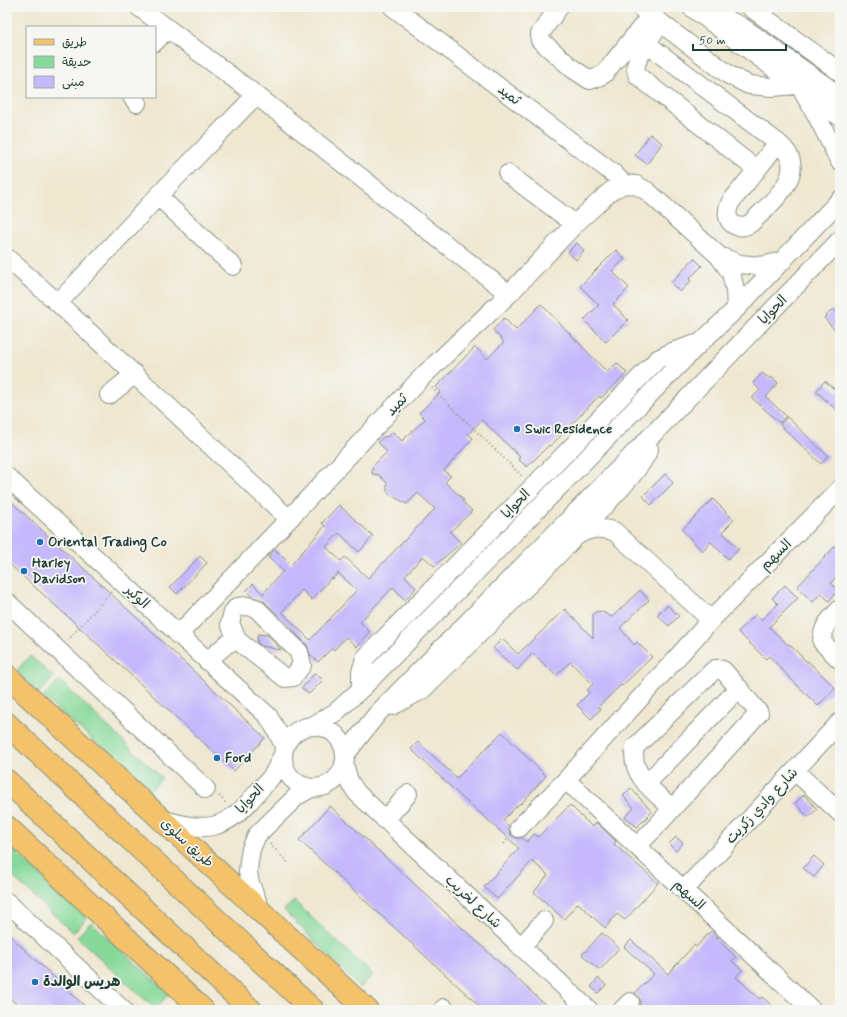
<svg xmlns="http://www.w3.org/2000/svg" width="847" height="1017" viewBox="0 0 847 1017" font-family="Mynerve,'Playpen Sans Arabic',sans-serif">
<style>
.green{fill:#87d99a;stroke:#538b67}
.building{fill:#c5b8fc;fill-rule:evenodd}
.lines{fill:none;stroke-linecap:round;stroke-linejoin:round}
.minor-casing{stroke:#879282;stroke-width:20}
.major-casing{stroke:#879282;stroke-width:24}
.highway-casing{stroke:#879282;stroke-width:24}
.path{stroke:#879282;stroke-width:2;stroke-dasharray:1 3;stroke-linecap:butt}
.minor{stroke:#fff;stroke-width:18}
.major{stroke:#f3c26a;stroke-width:22}
.highway{stroke:#f3c26a;stroke-width:22}
.poi-dot{fill:#1f6fb2;stroke:#f6f6f2;stroke-width:1.5}
.labels{text-anchor:middle;dominant-baseline:central;stroke-width:3.5;stroke-linejoin:round;paint-order:stroke}
.street-label{font-size:14px;fill:#1f3d34;stroke:#f6f6f2}
.poi-label{font-size:14px;font-weight:bold;fill:#1f3d34;stroke:#f6f6f2;text-anchor:start}
</style>
<rect width="100%" height="100%" fill="#f6f6f2"/>
<filter id="ink" filterUnits="userSpaceOnUse"><feTurbulence type="fractalNoise" baseFrequency=".025" numOctaves="2"/><feDisplacementMap in="SourceGraphic" scale="8" xChannelSelector="R" yChannelSelector="G"/><feConvolveMatrix kernelMatrix="1 2 1 2 8 2 1 2 1" color-interpolation-filters="sRGB"/></filter>
<filter id="wash" filterUnits="userSpaceOnUse"><feTurbulence type="fractalNoise" baseFrequency=".012" numOctaves="4" result="noise"/><feDisplacementMap in="SourceGraphic" scale="16" xChannelSelector="R" yChannelSelector="G"/><feGaussianBlur stdDeviation="0.9" result="paint"/><feColorMatrix in="noise" values="0 0 0 0 0 0 0 0 0 0 0 0 0 0 0 0 0 1.4 0 .05"/><feComposite in="paint" operator="in"/></filter>
<g filter="url(#wash)">
<rect width="100%" height="100%" fill="#efe7d0"/>
<path class="green" d="M30,656L54,677L39,693L16,671Z
M59,680L162,778L151,790L43,697Z
M10,847L87,918L73,933L7,871V850Z
M294,901L373,975L360,988L284,910Z
M91,922L169,994L155,1009L77,937Z"/>
<g id="blocks">
<path class="building" d="M650,134L662,143L647,164L635,155Z
M577,243L584,251L576,260L568,252Z
M616,250L625,259L612,271L629,288L613,304L628,320L606,342L584,320L599,305L580,286Z
M694,258L702,266L689,279L691,281L680,292L671,283Z
M541,304L607,372L617,363L627,373L601,398L599,396L570,426H571L550,446L549,445L527,467L518,459L520,457L482,420L468,434L473,438L444,471L451,476L445,482L464,500L462,501L472,511L450,532L461,543L434,566L423,556L405,576L416,588L405,600L393,587L360,622L370,632L357,647L346,637L334,650L332,648L318,662L310,655L307,645L264,601L251,596L246,591L253,584L263,594L283,571L268,557L275,549L291,565L325,526L322,523L339,505L373,536L359,552L339,533L326,547L341,561L345,557L368,578L435,509L418,493L407,504L389,494L387,491V483L379,475L372,474V467L387,452L378,442L385,436L387,437L393,432L402,441L425,419L419,413L441,392L436,387L475,347L487,359L504,342L493,330L504,318L516,330ZM338,573L357,590L310,640L282,612L302,590L312,600L331,578L333,579Z
M833,309L840,316V336L824,318Z
M762,373L770,379L772,377L778,383L766,397L786,416L780,423L752,398L760,390L753,383Z
M825,381L840,394V413L816,391Z
M787,417L828,456L821,464L780,425Z
M665,474L673,483L651,505L643,496Z
M7,498L107,590L265,738L234,771L76,624L7,562Z
M713,499L734,520L722,532L739,549L728,559L711,542L702,551L682,530Z
M840,541V573L831,583L839,590L829,601L821,593L813,602L797,587Z
M200,556L207,563L177,594L170,587Z
M785,585L798,598L769,627L788,645L789,644L807,662L808,661L835,688L818,706L791,679L769,656L766,659L738,632L756,614L761,620L778,604L772,598Z
M640,590L649,600L620,628L634,645L637,642L652,657L622,686L621,685L598,707L601,709L591,719L577,705L589,693L587,690L593,684L570,662L556,676L533,653L517,670L493,648L502,639L518,654L565,609L593,638V615L595,612L601,611L612,617Z
M667,605L679,616L669,626L657,615Z
M258,634L268,635L281,650L262,646L257,642Z
M315,673L323,680L309,694L302,688Z
M502,732L546,776L521,804L520,803L503,820L509,826V830L511,835L517,838H522L527,842L534,834L538,837L570,805L592,827L597,823L616,841L614,844L658,883L625,920L617,914L605,928L578,903L564,919L534,892L548,875L532,861L497,899L484,887L519,848L469,803V804L411,749L418,742L457,778Z
M631,788L652,812L637,827L625,817L634,808L623,796Z
M804,795L817,809L808,817L795,803Z
M330,806L551,1010H484L299,840Z
M676,837L683,843L676,851L669,844Z
M814,856L824,865L814,877L803,868Z
M711,931L718,937L717,939L736,957L732,961L742,970L736,977L760,999L762,997L777,1010H646L640,1005V999L635,993L654,974L624,947L631,940L668,974L694,945L696,947Z
M7,933L89,1010H23L7,995Z
M602,933L619,948L600,970L582,955Z
M598,978L606,985L598,993L591,987Z"/>
</g>
</g>
<g filter="url(#ink)">
<use href="#blocks" fill-opacity="0" stroke="#879282" stroke-width="1"/>
<g class="lines">
<g class="minor-casing">
<path id="minor" d="M139,7L256,95L509,294
M393,7L614,174L624,184L636,185L647,191L719,256L731,273L735,290L736,309
M559,7L540,34V40L573,69L590,80L596,78L604,74L651,15
M640,7L729,75L749,85L773,87L796,85
M691,7L840,117
M750,7L840,72
M710,12L741,26L840,96
M660,22L638,59C635,66 635,70 638,76L757,170
M155,42L167,29
M647,44L778,143
M804,94L817,116L840,162
M132,97L137,103
M778,143C813,172 771,202 751,223C735,233 722,220 730,203Z
M508,174L575,224
M158,196L233,266
M719,256L740,264L761,266L783,261
M7,258L58,303L289,519
M58,303L158,196L256,95
M109,395L135,374
M7,477L268,716L277,731L284,746
M578,535C592,527 599,528 614,531L711,620
M7,602L206,789
M247,606L256,608L299,652L302,665L293,677L285,678L237,640L230,623L233,612L237,607Z
M840,609C830,620 822,626 822,642L840,660
M178,635L289,519L422,377L509,294L575,224L611,191L624,184
M207,661L227,644L237,640
M361,689V672L365,658L658,359L672,352L696,344
M392,706L422,690C480,633 538,577 594,517C610,499 640,471 649,449
M314,725L336,712L361,689L699,344L736,309L840,200
M283 757a31 31 0 1 1 62 0a31 31 0 1 1-62 0Z
M345,755L377,714L655,432L840,240
M344,764L349,781L357,793L589,1010
M795,771L840,813
M566,780L812,1010
M646,784L739,688
M162,819C206,833 226,831 256,794C262,787 269,781 274,773C277,768 279,762 282,757
M385,820L408,794
M519,828L566,780L711,620L840,489
M637,846L652,831L759,713L724,671L720,669H715L635,747C629,774 654,792 672,808
M684,890L840,722
M7,902L123,1010
M261,911L250,883L248,872L249,861L251,849L257,835L297,796L311,788
M521,947L544,921
M443,1010L444,1008
M622,1010L630,1002"/>
</g>
<g class="major-casing">
<path id="major" d="M7,676L367,1010
M7,827L203,1010"/>
</g>
<g class="highway-casing">
<path id="highway" d="M7,724L313,1010
M7,781L251,1010"/>
</g>
<path class="path" d="M432,388L522,476
M68,640L111,592
M219,796L226,803
M270,844L288,863
M504,844L508,839
M558,1010L562,1006"/>
<use href="#minor" class="minor"/>
<use href="#major" class="major"/>
<use href="#highway" class="highway"/>
</g>
</g>
<g class="poi-dot">
<circle cx="517" cy="429" r="4"/>
<circle cx="40" cy="542" r="4"/>
<circle cx="24" cy="571" r="4"/>
<circle cx="217" cy="758" r="4"/>
<circle cx="35" cy="982" r="4"/>
</g>
<g class="labels">
<g class="street-label">
<text transform="translate(509 95) rotate(37)">ثميد</text>
<text transform="translate(773 310) rotate(-46)">الحوايا</text>
<text transform="translate(397 405) rotate(-47)">ثميد</text>
<text transform="translate(516 504) rotate(-46)">الحوايا</text>
<text transform="translate(776 555) rotate(-45)">السهم</text>
<text transform="translate(137 597) rotate(43)">الوكير</text>
<text transform="translate(250 799) rotate(-47)">الحوايا</text>
<text transform="translate(762 806) rotate(-47)">شارع وادي زكريت</text>
<text transform="translate(187 843) rotate(42)">طريق سلوى</text>
<text transform="translate(689 895) rotate(43)">السهم</text>
<text transform="translate(473 902) rotate(43)">شارع لخريب</text>
</g>
<g class="poi-label">
<text x="525" y="429">Swic Residence</text>
<text x="48" y="542">Oriental Trading Co</text>
<text x="32" y="563">Harley<tspan x="32" dy="16">Davidson</tspan></text>
<text x="225" y="758">Ford</text>
<text x="43" y="982">هريس الوالدة</text>
</g>
</g>
<rect width="847" height="1017" fill="none" stroke="#f6f6f2" stroke-width="24"/>
<rect x="26" y="26" width="130" height="72" fill="#f6f6f2" stroke="#a0aca6"/>
<rect x="34" y="39" width="20" height="6" fill="#f3c26a" stroke="#a0aca6"/>
<text x="62" y="46" font-size="12" fill="#1f3d34">طريق</text>
<rect x="34" y="56" width="20" height="12" fill="#87d99a" stroke="#a0aca6"/>
<text x="62" y="66" font-size="12" fill="#1f3d34">حديقة</text>
<rect x="34" y="76" width="20" height="12" fill="#c5b8fc" stroke="#a0aca6"/>
<text x="62" y="86" font-size="12" fill="#1f3d34">مبنى</text>
<path d="M693 44v6h93v-6" fill="none" stroke="#1f3d34" stroke-width="2"/>
<text x="699" y="44" font-size="12" fill="#1f3d34" stroke="#f6f6f2" stroke-width="3" paint-order="stroke">50 m</text>
</svg>
